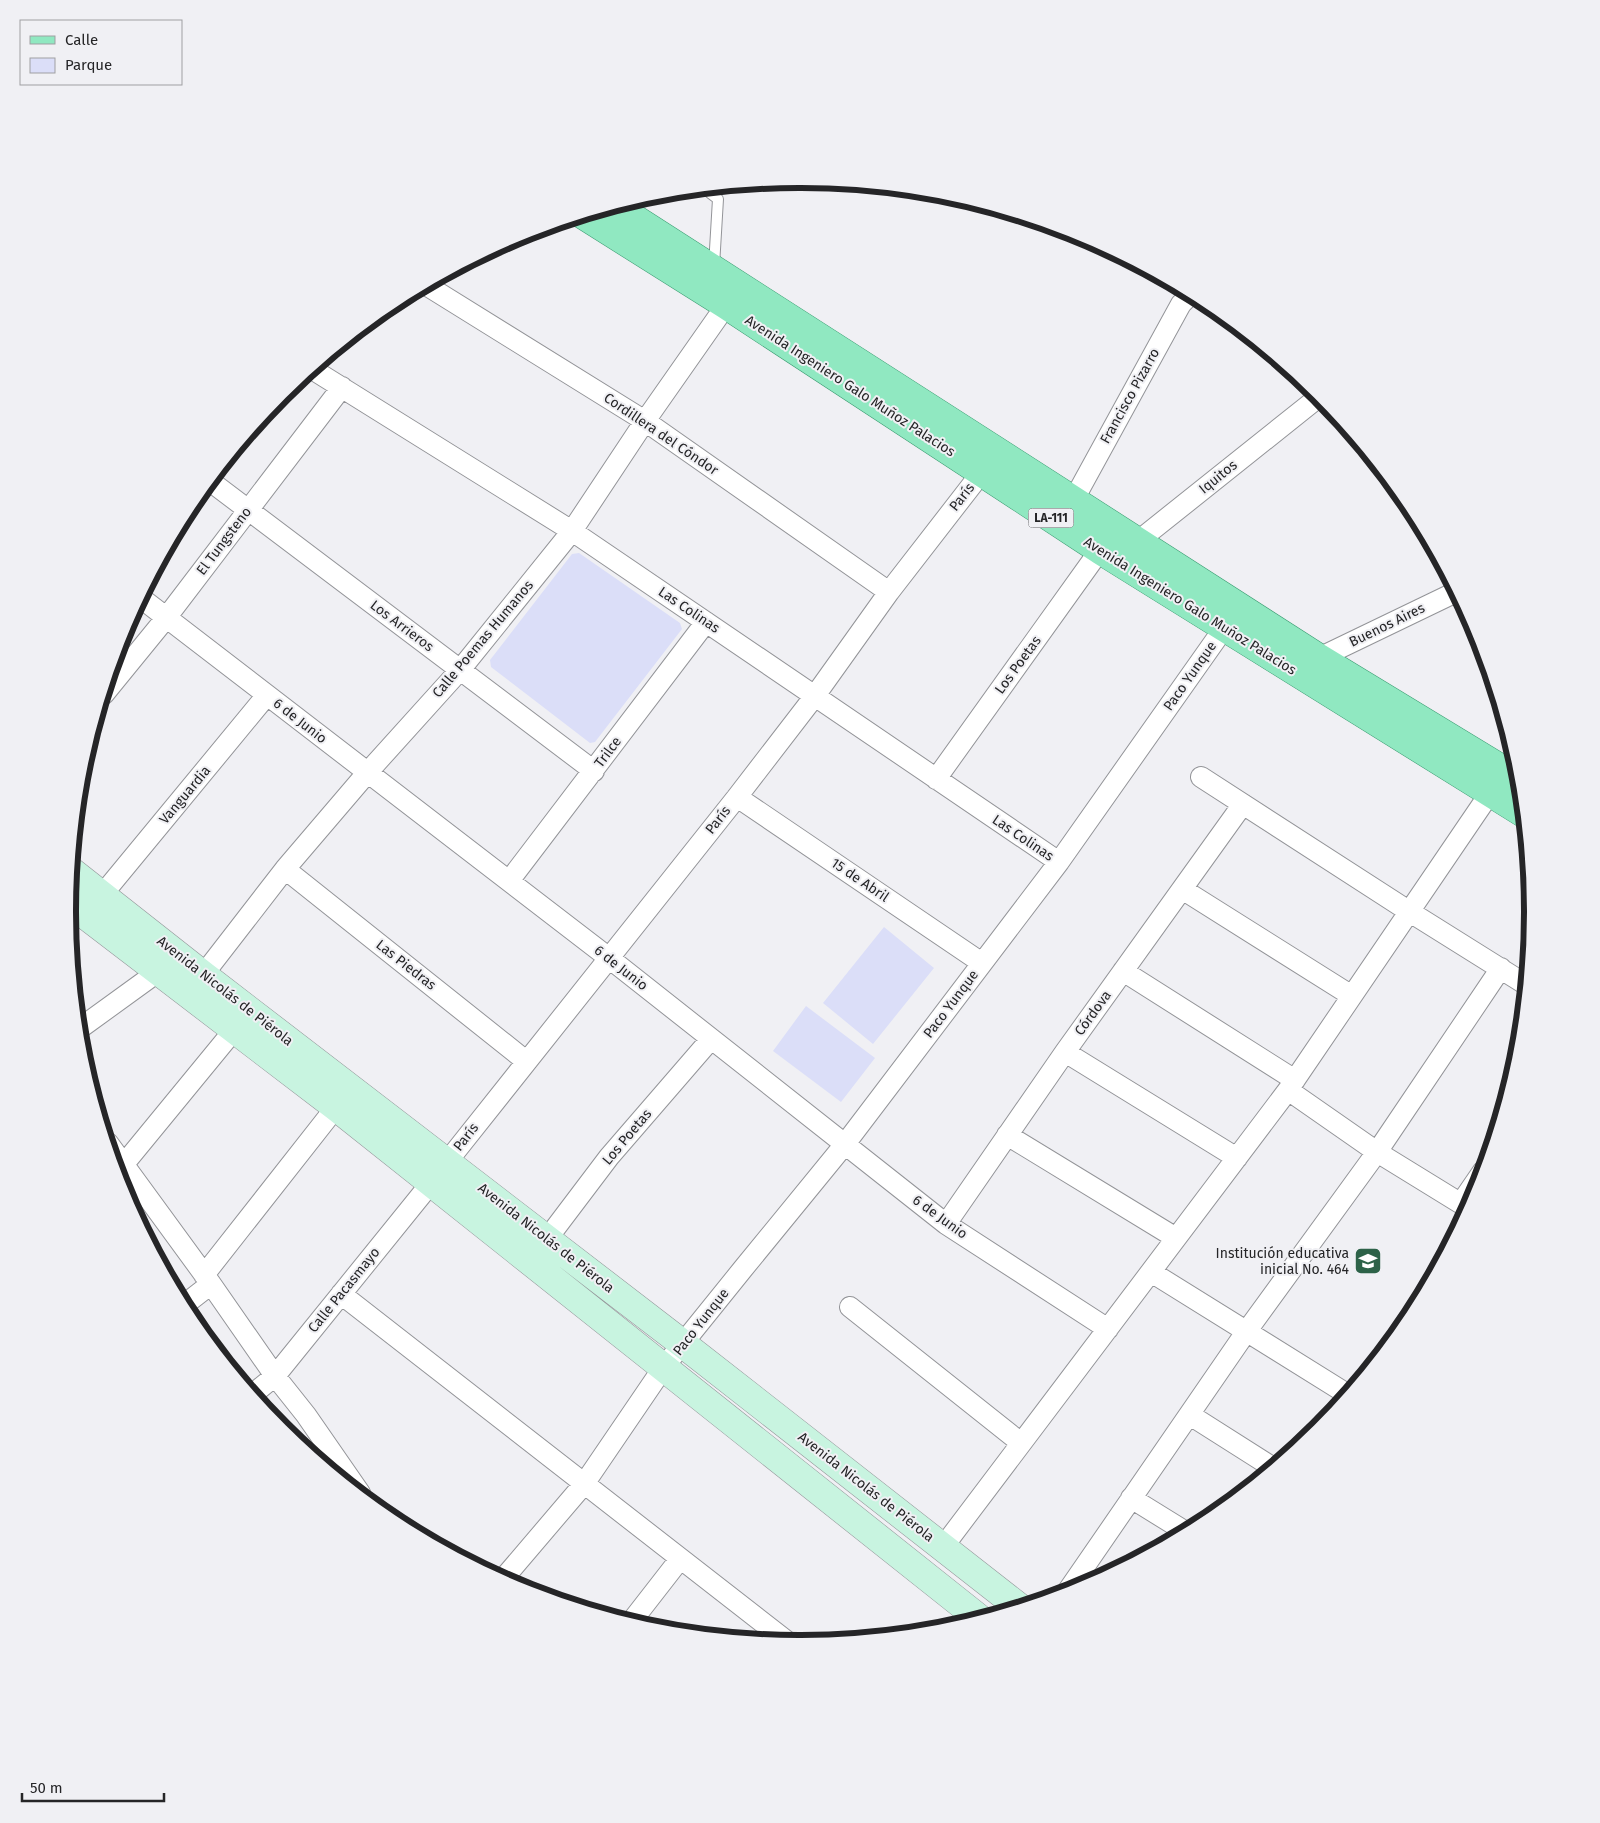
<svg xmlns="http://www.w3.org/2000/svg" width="1600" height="1823" viewBox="0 0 1600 1823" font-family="'Fira Sans',sans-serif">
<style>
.green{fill:#dbdef8}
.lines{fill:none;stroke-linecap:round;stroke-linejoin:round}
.lane-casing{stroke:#939498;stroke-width:12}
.street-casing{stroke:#939498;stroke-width:22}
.secondary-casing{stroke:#939498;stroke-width:29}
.primary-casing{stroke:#3a9a70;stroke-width:29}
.lane{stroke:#fff;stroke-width:10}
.street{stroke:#fff;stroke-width:20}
.secondary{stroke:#c8f4e0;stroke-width:28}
.primary{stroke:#90e8c1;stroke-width:28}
.labels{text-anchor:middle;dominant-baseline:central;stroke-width:4;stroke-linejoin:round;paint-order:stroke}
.shield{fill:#f0f0f4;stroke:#626264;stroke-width:1}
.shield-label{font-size:12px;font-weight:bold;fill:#252527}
.street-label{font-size:14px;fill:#252527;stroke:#f0f0f4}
.poi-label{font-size:14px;fill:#252527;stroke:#f0f0f4;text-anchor:end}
.rim{fill:none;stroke:#252527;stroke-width:6}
</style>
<rect width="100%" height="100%" fill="#f0f0f4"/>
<path class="green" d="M579,553L680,623L682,629L595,742L590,743L491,667L490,660L572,554Z
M884,927L934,968L873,1044L823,1003Z
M806,1006L875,1058L841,1102L773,1051Z"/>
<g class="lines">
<g class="lane-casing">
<path id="lane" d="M710,193L718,199L714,266"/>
</g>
<g class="street-casing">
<path id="street" d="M426,285L645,421L889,592
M312,369L572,531L1059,862
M210,481L594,771
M1073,501L1181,304L1191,294
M1130,551L1137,542L1320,396
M141,598L609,958L946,1224L1108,1329
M1319,658L1456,592
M104,694L166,618L342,387
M1201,777L1410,912L1525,984
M936,779L1100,550
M737,797L982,963
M285,869L526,1061
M509,881L706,622
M1182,889L1352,996
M102,895L267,695
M1123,971L1295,1080
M203,975L285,869L367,773L460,670L572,531L645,421L734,294
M79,1029L159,971
M1065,1052L1237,1158
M1288,1090L1377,1152L1468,1208
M1007,1135L1176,1238
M108,1143L211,1284L275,1376L306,1415L360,1493
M447,1162L737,797L814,697L889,592L982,472
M124,1164L234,1030
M1461,1203L1483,1171
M946,1224L1065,1052L1243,804
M547,1239L609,1157L711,1039
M1151,1272L1347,1394
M204,1275L336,1107
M341,1294L789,1643
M184,1305L211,1284
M850,1307L1021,1443
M253,1394L275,1376L431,1183
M1190,1415L1272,1467
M1131,1498L1186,1532
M943,1547L1288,1090L1490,793
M503,1579L584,1484L663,1368L742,1270L845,1144L1059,862L1224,628
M1067,1592L1246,1332L1377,1152L1501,968
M631,1622L680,1559"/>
</g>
<g class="secondary-casing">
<path id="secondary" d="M71,871L203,975L683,1344L1019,1607
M68,902L336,1107L980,1619"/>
</g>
<g class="primary-casing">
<path id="primary" d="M615,206L1319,658L1520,780
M583,215L726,305L1100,550L1523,813"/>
</g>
<use href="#lane" class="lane"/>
<use href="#street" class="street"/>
<use href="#secondary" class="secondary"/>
<use href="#primary" class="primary"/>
</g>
<defs>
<g id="school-square" transform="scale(1.4375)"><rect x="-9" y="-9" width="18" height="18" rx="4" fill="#2d6248" stroke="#f0f0f4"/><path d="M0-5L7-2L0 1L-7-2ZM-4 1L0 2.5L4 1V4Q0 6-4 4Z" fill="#fff"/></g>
</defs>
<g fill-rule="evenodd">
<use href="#school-square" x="1368" y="1261"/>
</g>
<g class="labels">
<rect class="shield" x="1028.5" y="508.5" width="45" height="19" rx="4"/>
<g class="shield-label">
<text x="1051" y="518">LA-111</text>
</g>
<g class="street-label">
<text transform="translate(850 386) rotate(33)">Avenida Ingeniero Galo Muñoz Palacios</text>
<text transform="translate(1130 396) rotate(-61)">Francisco Pizarro</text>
<text transform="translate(661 434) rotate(34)">Cordillera del Cóndor</text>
<text transform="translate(1218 477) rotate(-39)">Iquitos</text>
<text transform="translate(962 497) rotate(-52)">París</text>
<text transform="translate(224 541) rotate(-53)">El Tungsteno</text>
<text transform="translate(1190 606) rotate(32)">Avenida Ingeniero Galo Muñoz Palacios</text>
<text transform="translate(689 610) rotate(34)">Las Colinas</text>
<text transform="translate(1387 625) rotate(-26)">Buenos Aires</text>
<text transform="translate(402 626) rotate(37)">Los Arrieros</text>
<text transform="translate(483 639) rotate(-50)">Calle Poemas Humanos</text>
<text transform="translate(1018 665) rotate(-54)">Los Poetas</text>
<text transform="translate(1190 676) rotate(-55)">Paco Yunque</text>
<text transform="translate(300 721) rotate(38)">6 de Junio</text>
<text transform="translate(608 752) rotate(-53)">Trilce</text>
<text transform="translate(185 795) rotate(-50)">Vanguardia</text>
<text transform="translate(718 820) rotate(-52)">París</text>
<text transform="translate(1023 838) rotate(34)">Las Colinas</text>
<text transform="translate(860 880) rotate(34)">15 de Abril</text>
<text transform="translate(406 965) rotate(38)">Las Piedras</text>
<text transform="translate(621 968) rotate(38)">6 de Junio</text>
<text transform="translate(225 991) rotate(38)">Avenida Nicolás de Piérola</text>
<text transform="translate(951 1004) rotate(-53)">Paco Yunque</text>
<text transform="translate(1093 1013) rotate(-54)">Córdova</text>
<text transform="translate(466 1137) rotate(-52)">París</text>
<text transform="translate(627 1137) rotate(-50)">Los Poetas</text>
<text transform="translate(940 1217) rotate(36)">6 de Junio</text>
<text transform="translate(546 1238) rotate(38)">Avenida Nicolás de Piérola</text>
<text transform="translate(344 1290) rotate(-51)">Calle Pacasmayo</text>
<text transform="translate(701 1322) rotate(-52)">Paco Yunque</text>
<text transform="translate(866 1487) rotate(38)">Avenida Nicolás de Piérola</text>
</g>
<g class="poi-label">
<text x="1349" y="1253">Institución educativa<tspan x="1349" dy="16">inicial No. 464</tspan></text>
</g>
</g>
<path d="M0 0H1600V1823H0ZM799 188H801A723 723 0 0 1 1524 911V912A723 723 0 0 1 801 1635H799A723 723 0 0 1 76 912V911A723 723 0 0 1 799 188Z" fill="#f0f0f4" fill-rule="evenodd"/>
<path class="rim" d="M799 188H801A723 723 0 0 1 1524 911V912A723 723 0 0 1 801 1635H799A723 723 0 0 1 76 912V911A723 723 0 0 1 799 188Z"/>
<rect x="20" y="20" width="162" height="65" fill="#f0f0f4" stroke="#9f9fa2"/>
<rect x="30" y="36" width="25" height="8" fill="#90e8c1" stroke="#9f9fa2"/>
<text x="65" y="45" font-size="15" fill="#252527">Calle</text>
<rect x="30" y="58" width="25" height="15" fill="#dbdef8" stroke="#9f9fa2"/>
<text x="65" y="70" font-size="15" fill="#252527">Parque</text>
<path d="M22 1793v8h142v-8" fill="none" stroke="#252527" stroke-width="2.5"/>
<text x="30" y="1793" font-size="15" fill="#252527" stroke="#f0f0f4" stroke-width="4" paint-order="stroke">50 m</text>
</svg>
